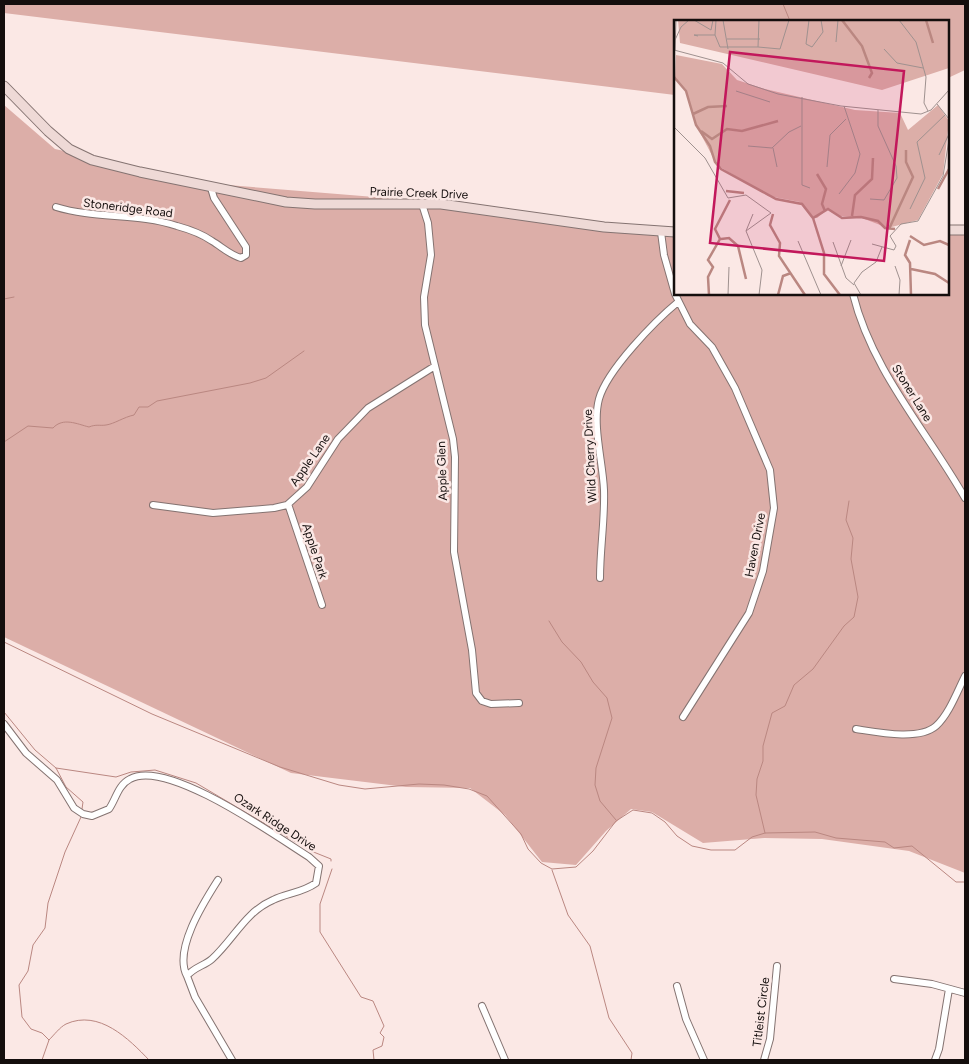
<svg xmlns="http://www.w3.org/2000/svg" width="969" height="1064" viewBox="0 0 969 1064" font-family="Figtree,sans-serif">
<style>
.green{fill:#dcaea8}
.lines{fill:none;stroke-linecap:round;stroke-linejoin:round}
.stream{stroke:#ba8781;stroke-width:1}
.street-casing{stroke:#847371;stroke-width:8}
.secondary-casing{stroke:#847371;stroke-width:11}
.street{stroke:#fff;stroke-width:6}
.secondary{stroke:#eed9d6;stroke-width:9}
.labels{text-anchor:middle;dominant-baseline:central;stroke-width:5;stroke-linejoin:round;paint-order:stroke}
.street-label{font-size:12px;fill:#140e0d;stroke:#fbe8e5}
.inset-river{fill:none;stroke:#ba8781;stroke-width:2.5}
.inset-road{fill:none;stroke:#9f918f;stroke-width:1}
.view{fill:#c2185b;fill-opacity:0.15;stroke:#c2185b;stroke-width:2.5}
.inset-edge{fill:none;stroke:#140e0d;stroke-width:2.5}
</style>
<rect width="100%" height="100%" fill="#fbe8e5"/>
<path class="green" d="M4,4H965V70L948,78V21H675V95L4,13Z
M4,105L55,149L215,184L424,201L675,237V294H948V235H965V873L909,851L822,839L764,838L703,843L652,812L631,809L606,831L576,865L542,862L505,815L470,788L406,787L291,773L4,637Z"/>
<g class="lines">
<path class="stream" d="M783,4L790,21
M4,299L14,297
M4,442L28,426L53,428C63,417 77,424 89,427C96,424 100,426 106,425C114,424 124,417 134,415L139,407H148L157,401L250,383L266,378L304,351
M549,621L562,642L581,662L593,682L607,698L612,718L596,768L595,785L600,801L616,820
M4,642L152,714L280,767L339,785L365,789L419,784L444,785L469,789L487,796L521,834L528,849L541,863L552,869L576,867L593,851L616,821L633,810L652,813L665,822L677,836L692,846L711,850H735L752,837L765,833L815,832L836,838L885,842L894,848L912,846L956,882H965
M4,712L35,750L56,768L66,787L83,802L82,809
M56,768L116,777L131,772L155,770L196,783L311,851L331,859V861
M765,833L756,795L757,779L763,761V746L772,713L785,706L794,685L813,669L844,626L854,617L858,597L851,559L853,538L846,520L849,501
M332,869L320,904V932L361,997L373,1001L384,1026L380,1033L384,1037L382,1046L373,1050L374,1060
M552,870L568,915L590,946L609,1018L632,1053L631,1060
M49,1040C54,1035 60,1027 66,1024C99,1009 129,1039 149,1060
M42,1060L49,1040L42,1033L31,1029L22,1017L19,985L28,971L33,945L45,928L48,903L65,852L81,817"/>
<g class="street-casing">
<path id="street" d="M422,204L428,223L431,255L424,297L425,325L453,439L455,457L454,552L472,650L476,693L482,701L491,704L519,703
M56,207C95,219 138,213 177,226C188,229 202,234 212,241C222,247 230,255 241,258L246,255V247L214,198L211,188
M661,232L664,255L675,294
M675,294L690,324L712,347L735,388L770,470L774,508L763,571L749,613L683,717
M853,294C872,371 927,431 965,498
M288,504L322,605
M153,505L213,513L274,508L287,505L307,487L338,439L368,408L435,366
M600,578C600,549 605,519 604,490C603,463 592,425 599,399C607,370 655,321 678,302
M4,724L26,753L57,780L74,808L83,814L92,816L109,809C116,799 118,785 130,779C167,758 277,837 309,857L319,866L316,883C302,893 287,893 273,900C245,912 234,939 212,959C204,966 194,967 187,976L195,997L232,1060
M856,729C876,732 919,741 936,726C949,714 957,692 965,676
M187,976C173,950 204,902 218,880
M894,979L932,984L965,993
M677,986L686,1019L704,1060
M482,1006L505,1060
M764,1060L770,1039L777,966
M935,1060L939,1049L949,989"/>
</g>
<g class="secondary-casing">
<path id="secondary" d="M4,86L48,131L69,149L92,160L140,172L286,202L315,204H441L604,227L675,232
M948,230H965"/>
</g>
<use href="#street" class="street"/>
<use href="#secondary" class="secondary"/>
</g>
<g class="labels">
<g class="street-label">
<text transform="translate(419 193) rotate(2)">Prairie Creek Drive</text>
<text transform="translate(128 208) rotate(7)">Stoneridge Road</text>
<text transform="translate(912 393) rotate(58)">Stoner Lane</text>
<text transform="translate(590 456) rotate(-93)">Wild Cherry Drive</text>
<text transform="translate(310 460) rotate(-55)">Apple Lane</text>
<text transform="translate(442 471) rotate(-92)">Apple Glen</text>
<text transform="translate(755 545) rotate(-79)">Haven Drive</text>
<text transform="translate(315 551) rotate(72)">Apple Park</text>
<text transform="translate(275 822) rotate(33)">Ozark Ridge Drive</text>
<text transform="translate(761 1012) rotate(-83)">Titleist Circle</text>
</g>
</g>
<g transform="translate(674 20)">
<rect width="275" height="275" fill="#fbe8e5"/>
<path d="M4,0H275V48L208,70L6,23ZM2,35L48,44L63,60L91,69L181,90L226,93L234,110L264,85L275,101L269,154L244,200L214,208L188,198L166,196L154,189L143,198L137,197L126,182L94,176L43,145L22,105L12,71L1,57Z" fill="#dcaea8"/>
<path class="inset-river" d="M168,0L188,26L198,53L195,58M252,0L259,23M0,57L12,71L22,105L36,126L41,142L47,149L102,179L128,184L139,198L154,189L168,198L187,197L204,201L211,208L221,209M19,94L34,87L53,86M27,111L38,119L53,109L68,111L104,101M143,154L152,169L148,184L151,191M264,169L275,149M52,171L70,173M99,194L96,205L106,223L105,236L131,275M178,196L181,175L198,159L199,138M139,198L150,233V254L166,275M215,209L239,157L232,142V130M236,216L250,225L266,221L275,225M47,219L55,218L64,226L72,259M236,220L231,235L236,243L237,275M237,249L261,254L275,263M35,275L34,257L39,247L34,240L46,219L41,209L56,180M104,275L109,256L117,253"/>
<path class="inset-road" d="M20,0L37,10L39,0M42,0L41,15L46,27H84M49,0L54,29M135,0L132,24L138,27L149,12L147,0M225,0L242,22L252,57L250,83L254,91M24,16L20,15H41M53,19H86M1,20L7,7L15,0M162,22L164,0M84,27L106,29L115,0M84,27L85,0M210,29L223,43L249,48M0,30L49,43L74,64L104,74L167,86L247,94L257,90L275,70M1,30L2,0M62,71L96,82M128,77V165L136,168M263,84L275,99M0,107L31,138L54,178L72,175L97,193L72,211L88,250L85,275M74,126L98,128L115,112L127,106M99,128L103,147M265,135L275,114M153,147L156,115L172,99M165,174L181,153L186,134L170,86M196,179L210,180L223,158L222,146L204,106V90M236,189L251,158L243,122L272,94M72,211L79,194M124,221L147,275M159,222L172,258L180,265M198,224L220,230L222,226L216,216L227,204L244,201L269,156L275,120M167,246L177,220M221,246L226,260L225,275M54,275L55,247M187,275L180,263L188,252L202,242L208,227"/>
<path class="view" d="M56,32L230,51L210,241L36,223Z"/>
<rect width="275" height="275" class="inset-edge"/>
</g>
<rect width="969" height="1064" fill="none" stroke="#140e0d" stroke-width="10"/>
</svg>
